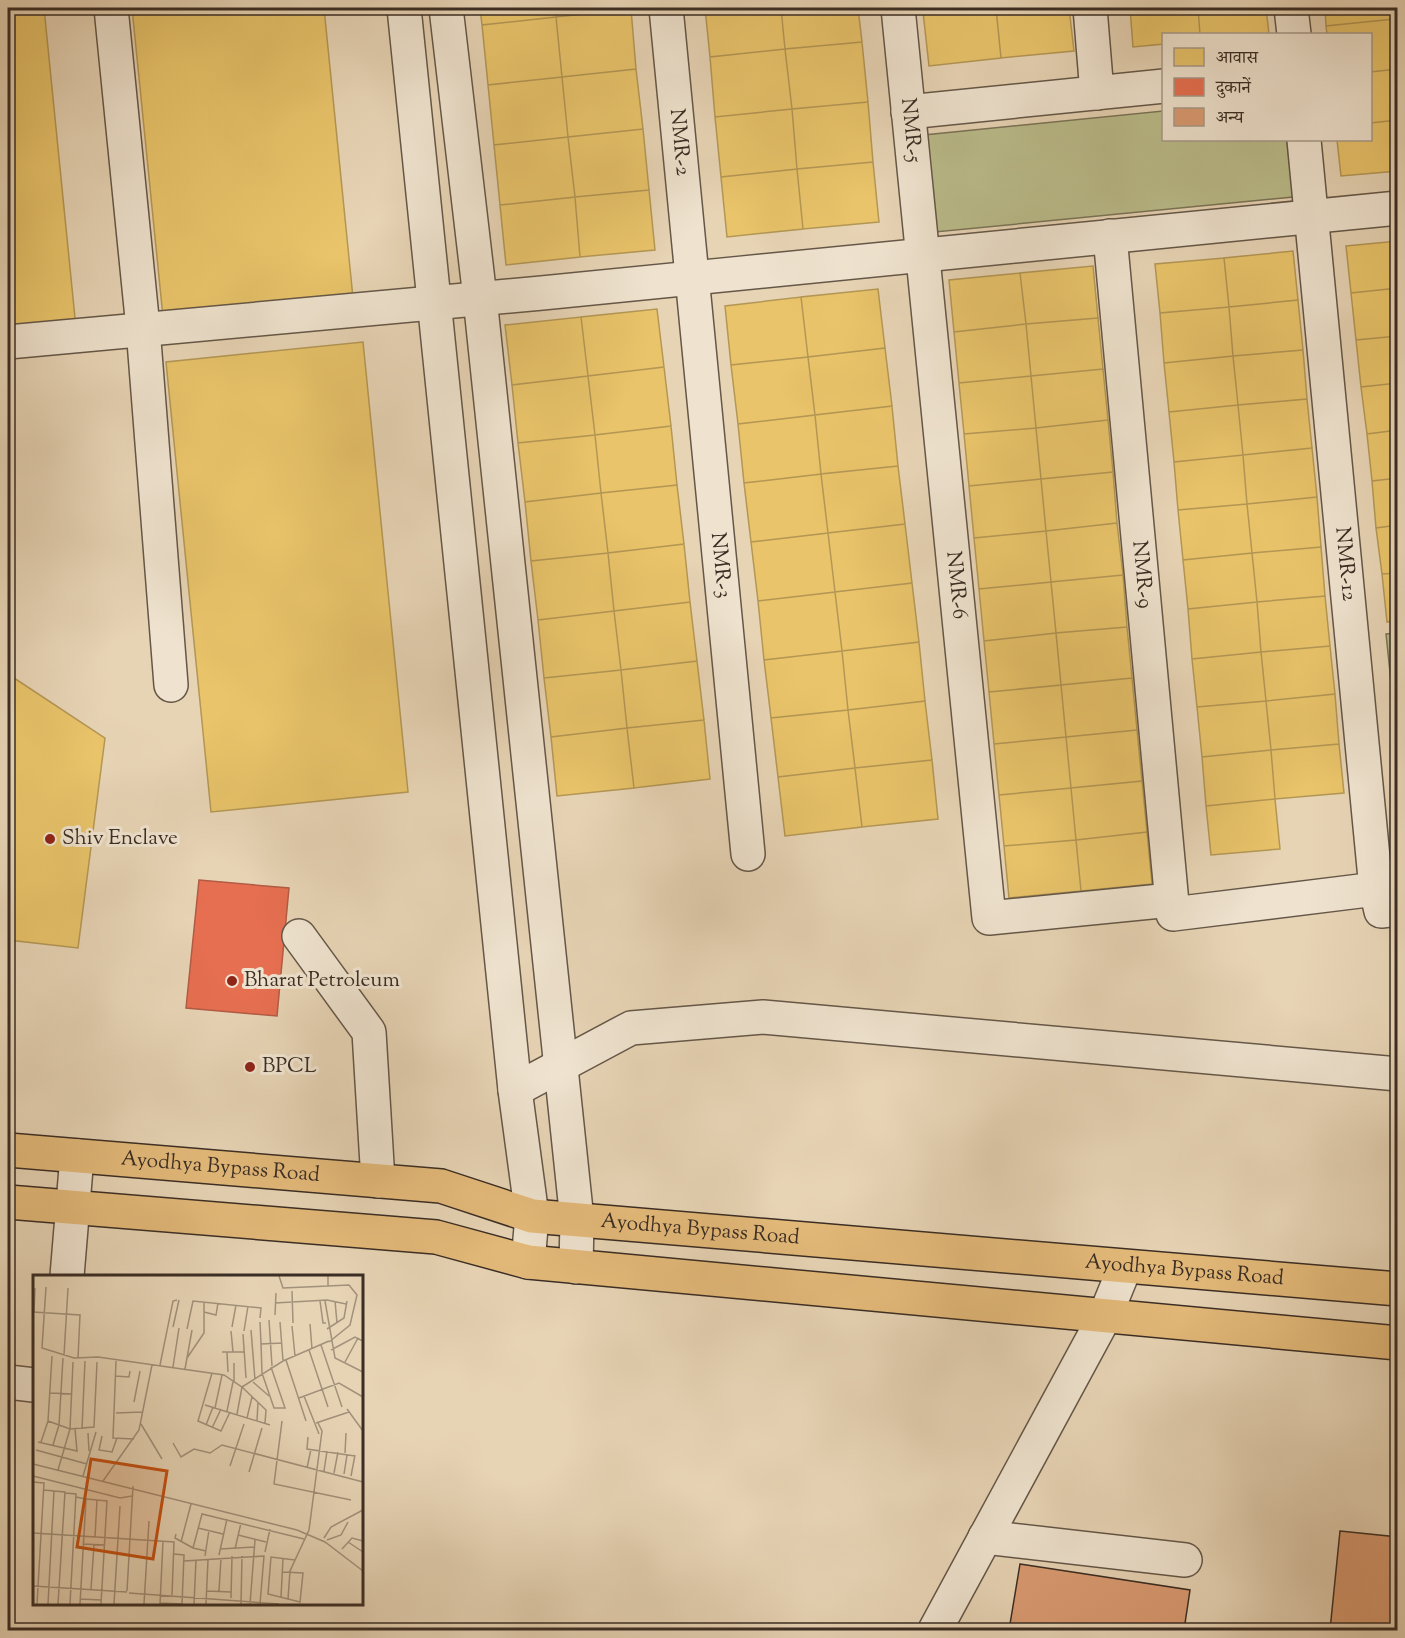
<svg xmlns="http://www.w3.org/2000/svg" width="1405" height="1638" viewBox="0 0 1405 1638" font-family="'Sorts Mill Goudy','Noto Serif Devanagari',serif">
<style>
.green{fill:#babb8a;stroke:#7a7457;stroke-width:1.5}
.homes{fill:#e9c46a;stroke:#b49755;stroke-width:1.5}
.shops{fill:#e76f51;stroke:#b35b44;stroke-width:1.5}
.building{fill:#da9b72;stroke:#3a2d24;stroke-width:1.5}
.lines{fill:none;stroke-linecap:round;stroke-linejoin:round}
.minor-casing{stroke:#655748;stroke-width:36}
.major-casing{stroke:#3a2d24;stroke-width:36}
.minor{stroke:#efe3cf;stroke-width:33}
.major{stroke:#e4ba7a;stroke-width:33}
.poi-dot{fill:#8f2418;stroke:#efe3cf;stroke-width:2}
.labels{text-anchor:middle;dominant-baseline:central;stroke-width:6;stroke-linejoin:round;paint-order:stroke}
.street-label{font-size:21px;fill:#3a2d24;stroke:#efe3cf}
.poi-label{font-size:21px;fill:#3a2d24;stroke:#efe3cf;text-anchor:start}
.inset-road{fill:none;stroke:#a2917b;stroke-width:1.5}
.view{fill:#c55011;fill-opacity:0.15;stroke:#c55011;stroke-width:3}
.inset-edge{fill:none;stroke:#3a2d24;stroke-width:3}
</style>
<rect width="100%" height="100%" fill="#e7d4b5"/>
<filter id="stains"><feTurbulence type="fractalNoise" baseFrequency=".00333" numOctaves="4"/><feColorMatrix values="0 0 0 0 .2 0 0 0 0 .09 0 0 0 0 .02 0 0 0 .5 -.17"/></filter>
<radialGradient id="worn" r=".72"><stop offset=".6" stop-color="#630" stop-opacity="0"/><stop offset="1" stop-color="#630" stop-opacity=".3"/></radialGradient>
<path class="green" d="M1163,111L1164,140H1287L1293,197L935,232L924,135Z
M1397,633H1398L1397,739L1386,634Z"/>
<path class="homes" d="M8,8H44L76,328L8,335Z
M132,8H324L353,298L163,317Z
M480,8H555L556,17L482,25Z
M555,8H630L631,9L556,17Z
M705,8H781L785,49L710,57Z
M781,8H858L862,42L785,49Z
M923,8H965L923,12Z
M965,8H996L1001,58L929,66L923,12Z
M996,8H1069L1074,51L1001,58Z
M1130,8H1198L1200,34H1164V44L1133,47Z
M1198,8H1266L1269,34H1200Z
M1325,8H1392L1394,19L1326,26Z
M1392,8H1398V19H1394Z
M631,9L636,69L562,77L556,17Z
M556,17L562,77L488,85L482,25Z
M1394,19H1398V60Z
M1394,19L1398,69L1370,72V34H1327L1326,26Z
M862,42L868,102L792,109L785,49Z
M785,49L792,109L715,117L710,57Z
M636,69L643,129L568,137L562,77Z
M1398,69V120L1370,123V72Z
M562,77L568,137L494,145L488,85Z
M868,102L873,162L797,169L792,109Z
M792,109L797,169L721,177L715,117Z
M1398,120V171L1341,176L1337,140H1370V123Z
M643,129L649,190L575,197L568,137Z
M568,137L575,197L500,205L494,145Z
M873,162L879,222L803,229L797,169Z
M797,169L803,229L727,237L721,177Z
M649,190L655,250L580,257L575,197Z
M575,197L580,257L506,265L500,205Z
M1398,241V288L1351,293L1346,246Z
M1293,251L1298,300L1229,307L1224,258Z
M1224,258L1229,307L1160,313L1155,264Z
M1093,266L1098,318L1026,324L1020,273Z
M1020,273L1026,324L954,332L949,280Z
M1398,288V336L1356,340L1351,293Z
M878,289L885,348L808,357L801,297Z
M801,297L808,357L731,365L725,306Z
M1298,300L1303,350L1233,356L1229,307Z
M1229,307L1233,356L1164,363L1160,313Z
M657,309L664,367L588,376L581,317Z
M581,317L588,376L512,385L505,325Z
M1098,318L1103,369L1031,376L1026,324Z
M1026,324L1031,376L959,383L954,332Z
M1398,336V383L1361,387L1356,340Z
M363,342L408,792L211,812L166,362Z
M885,348L892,406L815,415L808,357Z
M1303,350L1307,399L1238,405L1233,356Z
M1233,356L1238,405L1169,412L1164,363Z
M808,357L815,415L738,424L731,365Z
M664,367L671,426L595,435L588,376Z
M1103,369L1108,420L1036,428L1031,376Z
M588,376L595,435L518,443L512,385Z
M1031,376L1036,428L964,434L959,383Z
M1398,383V430L1367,434L1361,387Z
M1307,399L1312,448L1243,455L1238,405Z
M1238,405L1243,455L1174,462L1169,412Z
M892,406L898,466L821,474L815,415Z
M815,415L821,474L744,483L738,424Z
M1108,420L1113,472L1041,479L1036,428Z
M671,426L677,485L601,493L595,435Z
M1036,428L1041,479L969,486L964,434Z
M1398,430V478L1372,481L1367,434Z
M595,435L601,493L525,502L518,443Z
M1312,448L1317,497L1247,504L1243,455Z
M1243,455L1247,504L1178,510L1174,462Z
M898,466L905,524L828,533L821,474Z
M1113,472L1117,523L1046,531L1041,479Z
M821,474L828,533L751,542L744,483Z
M1398,478V525L1376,528L1372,481Z
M1041,479L1046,531L974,538L969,486Z
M677,485L684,544L608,553L601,493Z
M601,493L608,553L531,561L525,502Z
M1317,497L1321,547L1252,553L1247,504Z
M1247,504L1252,553L1183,560L1178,510Z
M1117,523L1123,575L1051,582L1046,531Z
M905,524L912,583L835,592L828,533Z
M1398,525V573L1382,574L1376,528Z
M1046,531L1051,582L979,589L974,538Z
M828,533L835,592L758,601L751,542Z
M684,544L690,602L614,611L608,553Z
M1321,547L1325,596L1257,602L1252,553Z
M608,553L614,611L538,620L531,561Z
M1252,553L1257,602L1188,609L1183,560Z
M1398,573V620L1387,622L1382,574Z
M1123,575L1127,627L1056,633L1051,582Z
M1051,582L1056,633L984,641L979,589Z
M912,583L919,642L842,651L835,592Z
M835,592L842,651L764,660L758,601Z
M1325,596L1330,646L1261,652L1257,602Z
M690,602L697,661L621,670L614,611Z
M1257,602L1261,652L1192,659L1188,609Z
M614,611L621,670L544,678L538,620Z
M1127,627L1132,678L1061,685L1056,633Z
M1056,633L1061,685L989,692L984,641Z
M919,642L925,701L848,710L842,651Z
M1330,646L1335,694L1266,701L1261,652Z
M842,651L848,710L771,718L764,660Z
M1261,652L1266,701L1197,707L1192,659Z
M697,661L704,720L627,728L621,670Z
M621,670L627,728L551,737L544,678Z
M8,674L105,738L78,948L8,940Z
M1132,678L1137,730L1066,737L1061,685Z
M1061,685L1066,737L994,744L989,692Z
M1335,694L1339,744L1271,750L1266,701Z
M925,701L932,760L855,768L848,710Z
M1266,701L1271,750L1202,757L1197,707Z
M848,710L855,768L778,777L771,718Z
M704,720L710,779L634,788L627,728Z
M627,728L634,788L557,796L551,737Z
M1137,730L1142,781L1071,788L1066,737Z
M1066,737L1071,788L999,795L994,744Z
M1339,744L1344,793L1275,799L1271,750Z
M1271,750L1275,799L1206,806L1202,757Z
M932,760L938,819L862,827L855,768Z
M855,768L862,827L785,836L778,777Z
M1142,781L1147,832L1076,840L1071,788Z
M1071,788L1076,840L1004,846L999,795Z
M1275,799L1280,849L1211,855L1206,806Z
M1147,832L1152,884L1081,891L1076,840Z
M1076,840L1081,891L1009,898L1004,846Z"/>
<path class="shops" d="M199,880L289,888L277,1016L186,1008Z"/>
<path class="building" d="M1340,1531L1398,1537V1630H1330Z
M1020,1564L1190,1590L1184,1630H1009Z"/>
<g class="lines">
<g class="minor-casing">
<g id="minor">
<path d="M111,8L143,328L171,685"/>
<path d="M404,8L515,1090L532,1216L528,1262"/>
<path d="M446,8L480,298L577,1220L576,1267"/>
<path id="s1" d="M666,8L748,854"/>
<path id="s2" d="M898,8L989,918L1171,900"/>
<path d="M1090,8L1097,93"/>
<path d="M1291,8L1294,34"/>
<path d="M908,112L1164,86"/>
<path id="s3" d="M1304,140L1376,889L1381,911L1398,909"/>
<path id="s4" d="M1110,236L1173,914L1376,889"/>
<path d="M8,342L542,293L1398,208"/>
<path d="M299,936L369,1032L378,1181"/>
<path d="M515,1090L631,1028L763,1017L1398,1074"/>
<path d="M67,1276L77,1156"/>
<path d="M8,1382L34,1385"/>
<path d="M985,1537L1185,1560"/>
<path d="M935,1630L1105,1316L1125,1267"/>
</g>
</g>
<g class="major-casing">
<g id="major">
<path id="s5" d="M8,1150L441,1186L532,1216L1398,1289"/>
<path d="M8,1202L436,1237L528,1262L1398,1343"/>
</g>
</g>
<use href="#minor" class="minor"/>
<use href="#major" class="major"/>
</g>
<g class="poi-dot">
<circle cx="50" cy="839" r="6"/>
<circle cx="232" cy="981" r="6"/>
<circle cx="250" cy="1067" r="6"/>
</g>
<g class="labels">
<g class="street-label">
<text stroke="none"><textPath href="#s2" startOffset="123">NMR-5</textPath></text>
<text stroke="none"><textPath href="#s1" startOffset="135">NMR-2</textPath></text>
<text stroke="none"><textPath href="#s3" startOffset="426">NMR-12</textPath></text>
<text stroke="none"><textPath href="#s1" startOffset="560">NMR-3</textPath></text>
<text stroke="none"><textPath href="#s4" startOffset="340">NMR-9</textPath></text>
<text stroke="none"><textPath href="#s2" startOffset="580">NMR-6</textPath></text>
<text stroke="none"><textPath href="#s5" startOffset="213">Ayodhya Bypass Road</textPath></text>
<text stroke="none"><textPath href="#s5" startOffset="699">Ayodhya Bypass Road</textPath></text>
<text stroke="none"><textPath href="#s5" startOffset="1185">Ayodhya Bypass Road</textPath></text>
</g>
<g class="poi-label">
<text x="62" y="839">Shiv Enclave</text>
<text x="244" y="981">Bharat Petroleum</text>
<text x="262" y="1067">BPCL</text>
</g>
</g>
<g transform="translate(33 1275)">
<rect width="330" height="330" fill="#e7d4b5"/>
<path class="inset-road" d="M246,1L250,13L295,11V1M295,11L316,10L324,20L317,50L296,67M13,12L9,73L41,83L65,82L191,100L209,112L250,86L296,66M259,16L260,48M287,26L290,48H293M292,26L302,83L330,97M302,26L304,48M242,28L294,25L313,29M0,37L47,40L45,83M1,37L2,13M171,37L183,40L185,28M242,40L243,18M236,45L239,91M227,47L228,69M247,47L250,86M277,49L279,74M259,51L262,81M140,52L146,25M199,52L203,30M154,54L160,26L228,33L227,43M294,54L311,43L314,26M218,55L222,105M198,56L200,77M211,56L215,31M210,59L213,103M288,70L309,132M276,75L295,132M298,75L322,62L330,66M189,77H211M194,77L195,97M31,80L35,13M154,83L171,58V27M253,85L273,146M83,86L80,163L101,164M312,87L325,63M201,88V107M127,90L140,26L144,25M140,92L146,53M238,92L252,133H241L229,98L228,69L249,68M152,94L159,55M179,98L165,146L188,156L197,137M82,101L96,102L97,96M220,107L236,121M209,112L233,135L232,148M17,118L39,119M271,121L286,159M266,123L306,108L330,122M101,127L107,96M172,130L237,150M182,133L189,100M314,134L330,156M194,136L200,107M83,138L109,137M204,139L209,112M214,143L219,122M15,146L37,154L61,152L64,87M224,146L225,127M249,146L241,209L318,225M283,148L316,137M108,149L129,184M173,150L180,132M179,153L188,134M49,154L52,86M55,158L56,176M69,161L66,175L79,177L84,163M275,162L274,174L322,181M5,167L44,176L42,154M8,167L15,146L19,81M140,168L148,182L161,174L177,178L189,170L330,207M20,170L26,150L30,83M3,175L54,189M312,178L313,158M0,189L264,255L292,267L330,296M197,191L211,149M274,193L278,174M25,195L37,154L40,87M291,196L294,176M216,197L229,153M301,198L305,177M311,199L314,180M0,201L87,223L99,221M50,201L63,157M318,201L322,180M70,206L106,155L119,90M0,207L11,208L4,329M11,215L21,216L15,329M21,216L32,217L25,329M32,218L43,219L37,329M43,222L53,224L47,329M53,224L64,225L62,262M64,225L74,226L68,329M165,253L190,259M0,258L141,267L139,320M143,259L142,263L160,273L173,276M205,260L233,267M291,263L298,252L330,235M294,265L308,260L315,247M148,267L158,229M315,267L330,277M50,269L72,270M160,273L169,239L271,264M187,274L221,272M202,274L208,248M309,274L319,263L330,266M232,277L237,254M186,280L194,244M172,281L176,255M151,286L231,281L227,329M249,297L270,298L267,327L235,319L238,282L262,285M0,311L94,317M58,314L61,270M94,316L100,211M174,316L198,317M186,316L188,283M96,318L246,329M248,322L250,283M198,323L199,281M47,324L68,325M255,324L257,296L276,255L289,156L285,148M127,328L149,329L151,280L141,279M81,329L87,231M111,329L116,246M127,329L130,266M161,329L163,285M173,329L175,285M208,329L209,281M217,329L222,265"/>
<path class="view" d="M58,184L134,196L120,284L44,272Z"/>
<rect width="330" height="330" class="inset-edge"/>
</g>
<rect width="1405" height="1638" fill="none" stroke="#e7d4b5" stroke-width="30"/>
<rect x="9" y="9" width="1387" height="1620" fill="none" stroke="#3a2d24" stroke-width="3"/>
<rect x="15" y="15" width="1375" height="1608" fill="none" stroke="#3a2d24" stroke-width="1.5"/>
<rect x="1162" y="33" width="210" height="108" fill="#efe3cf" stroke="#a79a8b" stroke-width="1.5"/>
<rect x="1174" y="48" width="30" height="18" fill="#e9c46a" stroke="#a79a8b" stroke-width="1.5"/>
<text x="1216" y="63" font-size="18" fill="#3a2d24">आवास</text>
<rect x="1174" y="78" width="30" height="18" fill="#e76f51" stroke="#a79a8b" stroke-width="1.5"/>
<text x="1216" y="93" font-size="18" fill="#3a2d24">दुकानें</text>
<rect x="1174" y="108" width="30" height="18" fill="#da9b72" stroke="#a79a8b" stroke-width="1.5"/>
<text x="1216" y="123" font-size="18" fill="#3a2d24">अन्य</text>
<rect width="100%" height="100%" filter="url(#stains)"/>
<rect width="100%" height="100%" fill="url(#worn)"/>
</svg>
